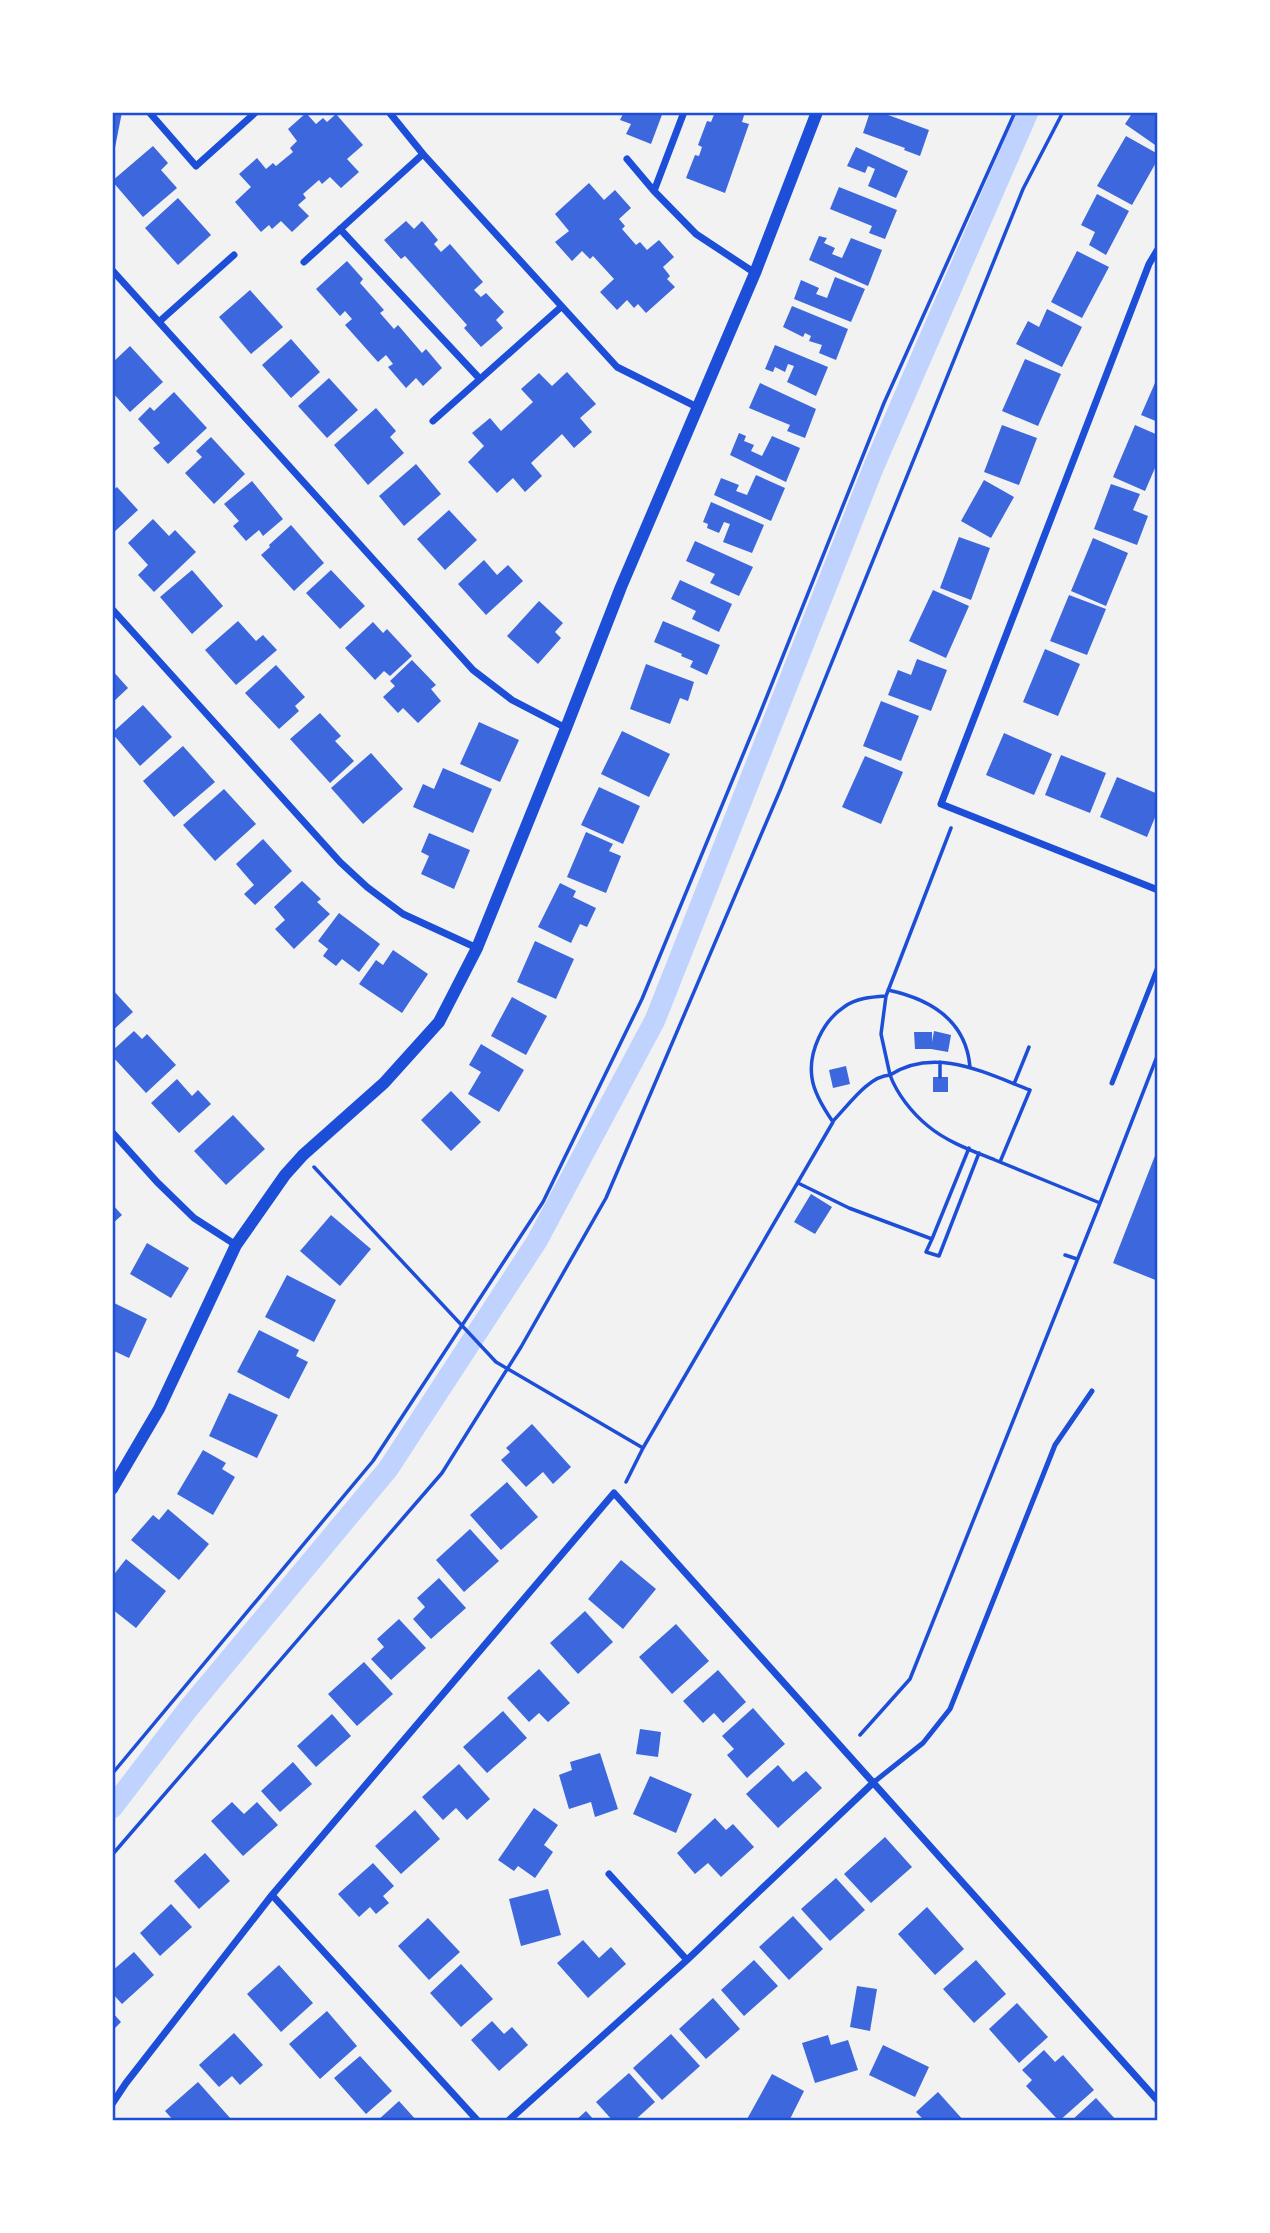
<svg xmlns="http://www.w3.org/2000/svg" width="1270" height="2233" viewBox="0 0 1270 2233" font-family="Karla,sans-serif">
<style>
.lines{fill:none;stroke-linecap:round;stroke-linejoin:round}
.canal{stroke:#bfd3fe;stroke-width:21}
.building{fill:#3d67dc}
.path{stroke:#1d4ed8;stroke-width:3.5}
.service{stroke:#1d4ed8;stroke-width:5}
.minor{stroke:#1d4ed8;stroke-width:7}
.tertiary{stroke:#1d4ed8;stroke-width:12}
.neatline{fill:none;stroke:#1d4ed8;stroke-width:2.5}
</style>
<rect width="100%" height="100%" fill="#f2f2f2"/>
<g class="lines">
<path class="canal" d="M112,1808L188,1709L388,1469L537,1241L655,1020L874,466L1028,112"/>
</g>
<path class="building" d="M112,112H122L113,158H112Z
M624,112H663L651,144L626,134L631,124L620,120Z
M715,112H745L742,122L749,124L725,193L686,178L695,155L699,156L702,147L698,145L707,121L711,122Z
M870,112H880L929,130L920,156L904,150L905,148L863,133Z
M1133,112H1158V147L1125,124Z
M306,113L316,124L323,118L327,122L336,114L363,145L347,159L359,172L341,188L330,177L322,184L319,180L303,194L306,198L298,205L309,216L292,232L281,221L272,229L269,225L261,232L235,202L251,187L239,174L257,158L266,169L273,163L276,166L293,152L290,148L297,141L288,129Z
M1126,136L1158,154V159L1132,205L1097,186Z
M153,146L168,163L161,170L177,188L143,217L112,181Z
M856,147L908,171L896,198L868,186L875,169L868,166L865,173L847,166Z
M589,183L604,200L615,190L631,208L619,219L625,226L622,229L636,245L640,242L647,250L659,240L674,257L663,267L670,276L667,279L675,287L646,313L638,304L634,308L627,300L617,310L600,292L614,279L593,256L590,259L582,251L572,261L555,242L569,231L555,214Z
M839,187L897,210L885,239L869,233L872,226L830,209Z
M1097,194L1129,211L1106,255L1089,245L1095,232L1081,225Z
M178,198L211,235L178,265L145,228Z
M406,221L414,229L422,221L438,240L434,244L441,252L450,244L483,282L474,290L481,297L486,293L504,312L496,320L503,328L481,347L464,328L467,325L405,256L401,259L384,240Z
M819,236L827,238L824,243L835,248L832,254L842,258L851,238L882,250L868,286L809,260Z
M1077,251L1109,267L1082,318L1051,302Z
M347,261L363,279L360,283L384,310L380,313L394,329L398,325L422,353L426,349L442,368L423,386L416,378L406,388L388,367L393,364L386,355L378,362L345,325L352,319L345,311L340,316L316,289Z
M835,277L865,289L851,322L794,299L801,280L819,288L816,294L827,298Z
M250,290L283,327L251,354L219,317Z
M792,306L848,329L836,360L819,353L822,345L809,341L811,336L805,333L803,337L783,327Z
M1047,309L1082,327L1062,367L1016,344L1028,321L1039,327Z
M291,339L320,372L291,398L262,365Z
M775,345L828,367L816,396L787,382L794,366L788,364L785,372L775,367L773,372L765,369Z
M130,346L163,382L130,412L112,392V371L115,368L112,363Z
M1025,359L1061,374L1038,426L1002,411Z
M567,372L596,404L580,418L592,432L574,448L562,434L531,463L542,476L525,492L513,478L497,493L468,462L484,446L472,433L490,418L501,431L533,402L521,389L539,373L552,386Z
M1158,376V422L1141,415Z
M329,378L358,410L327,438L298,406Z
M760,383L816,409L805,438L787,431L790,425L749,408Z
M174,392L207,428L168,464L153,448L160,443L138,419L150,407L154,411Z
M376,408L396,431L390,437L404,453L368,485L334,445Z
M1002,425L1037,438L1019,485L984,472Z
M1135,425L1158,435V461L1145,491L1113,477Z
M739,433L746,436L744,441L754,445L751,451L762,456L772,436L800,448L786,482L730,455Z
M211,437L245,474L214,504L185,473L202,457L196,451Z
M416,464L441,494L404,526L379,496Z
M756,475L785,488L771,521L714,495L721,478L739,485L736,491L747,495Z
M984,480L1014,497L991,538L961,521Z
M252,481L283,519L263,536L259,530L246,541L233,526L239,521L224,504Z
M1111,484L1140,494L1133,510L1148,516L1137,545L1094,529Z
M117,487L138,510L112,534V491Z
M711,502L764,525L752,553L723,542L730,524L724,522L719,533L707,528L708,524L703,522Z
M449,510L477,540L445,570L417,539Z
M153,519L169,536L175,530L196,552L154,592L138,575L148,565L128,543Z
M291,525L324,563L294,591L261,555L270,547L269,545Z
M959,537L990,548L971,600L940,588Z
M1093,538L1128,553L1106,606L1071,591Z
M695,541L753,567L739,596L710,583L715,574L686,561Z
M484,560L497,575L508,565L523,581L486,615L458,584Z
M192,570L223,606L192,634L160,597Z
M331,570L365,606L340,629L306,593Z
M680,580L732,604L719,632L692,619L696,611L671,599Z
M933,590L969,606L946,658L909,641Z
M1069,595L1106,609L1087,655L1050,641Z
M539,601L563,623L555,632L561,638L538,664L507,636Z
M238,621L256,641L263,635L277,650L236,685L205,650Z
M663,621L720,645L707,675L690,667L693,661L681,656L682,654L654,642Z
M373,622L383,633L387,629L412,656L390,676L384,671L375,680L345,648Z
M1155,642H1158V671H1155Z
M1045,649L1080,664L1058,716L1023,702Z
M917,659L947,670L931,711L888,695L898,670L911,675Z
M412,660L436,685L431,689L441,701L418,723L403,708L398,713L383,697L395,686L390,681Z
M646,664L694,682L688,701L680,698L670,724L630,709Z
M276,665L305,697L295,706L299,711L279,729L245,693Z
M112,670L128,688L112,703Z
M881,701L919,716L901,761L863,746Z
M143,705L172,737L140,766L112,733Z
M320,713L341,736L335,741L354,761L330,783L290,739Z
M479,722L519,740L500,782L460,764Z
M622,731L670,754L649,797L601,774Z
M1004,733L1052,754L1034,795L986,775Z
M183,746L215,782L174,817L143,781Z
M371,753L403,789L363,824L331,788Z
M1061,755L1106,773L1090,813L1045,795Z
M865,756L903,772L881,824L842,807Z
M443,768L492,789L473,833L413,807L423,784L434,789Z
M1117,777L1158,794V810L1147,837L1100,817Z
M599,787L640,806L623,844L581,825Z
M224,789L256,824L215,861L183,825Z
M586,832L613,844L609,851L621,856L606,893L567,877Z
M429,833L470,850L454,889L421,874L429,856L421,852Z
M263,839L292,871L255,905L244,894L254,885L236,864Z
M302,881L321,899L317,902L330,914L294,949L275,929L285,920L274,907Z
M560,883L576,891L573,897L596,908L587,927L580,924L571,943L538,927Z
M339,913L380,944L359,972L342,959L336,966L323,956L328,949L318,941Z
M535,941L574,959L556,999L517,982Z
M393,950L428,974L402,1013L359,984L376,960L383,965Z
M112,989L133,1012L112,1031Z
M512,997L547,1016L526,1055L491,1036Z
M134,1031L142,1039L147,1034L176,1065L146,1093L112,1056V1051Z
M934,1031L951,1035L948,1052L931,1049H915L914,1032H932V1042Z
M481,1044L524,1070L499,1112L468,1094L481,1072L469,1065Z
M846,1066L850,1084L833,1088L829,1070Z
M933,1077H948V1092H933Z
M177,1079L192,1096L198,1090L211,1104L179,1133L151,1103Z
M451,1091L481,1122L451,1151L421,1120Z
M233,1115L265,1149L226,1185L194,1151Z
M1158,1148V1281L1113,1263Z
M811,1194L832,1207L815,1234L794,1222Z
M112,1204L122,1215L112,1224Z
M331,1215L371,1249L340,1286L300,1251Z
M147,1243L189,1268L171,1298L130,1274Z
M287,1275L336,1300L314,1342L265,1317Z
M112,1302L147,1319L129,1358L112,1350Z
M259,1330L299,1350L296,1356L308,1362L289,1399L237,1372Z
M229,1393L278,1415L257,1458L209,1436Z
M532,1424L571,1467L553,1484L543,1472L526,1487L501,1460L510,1452L506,1448Z
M203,1450L226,1463L222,1469L235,1477L213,1515L177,1494Z
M507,1482L538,1517L501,1550L470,1515Z
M168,1509L209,1544L179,1580L131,1540L153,1515L159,1520Z
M470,1529L499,1561L464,1592L436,1560Z
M126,1559L166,1591L136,1628L112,1609V1577Z
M621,1560L656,1589L623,1629L588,1599Z
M439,1578L466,1608L431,1639L413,1619L425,1607L417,1598Z
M585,1611L613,1642L578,1674L550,1643Z
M399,1619L426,1648L391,1680L371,1659L384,1647L377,1639Z
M676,1624L709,1661L672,1694L639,1657Z
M364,1662L393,1694L357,1726L328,1694Z
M539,1669L570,1703L548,1722L539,1713L529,1722L507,1698Z
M718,1670L746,1702L723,1723L714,1713L703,1723L683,1701Z
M753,1708L785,1744L747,1778L727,1755L734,1749L722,1736Z
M503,1711L527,1738L487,1773L463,1747Z
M332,1714L351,1736L316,1767L297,1746Z
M640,1729L661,1732L658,1757L636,1754Z
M600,1753L618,1809L595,1817L591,1802L569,1809L559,1775L572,1770L570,1762Z
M293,1762L312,1784L280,1812L261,1791Z
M459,1764L490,1799L467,1820L456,1808L443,1820L422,1797Z
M778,1765L793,1782L806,1771L822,1788L778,1828L746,1794Z
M650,1776L692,1794L676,1833L633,1814Z
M232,1802L244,1814L257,1802L278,1825L243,1856L211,1821Z
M534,1808L558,1825L544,1845L553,1852L535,1878L518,1866L514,1871L498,1860Z
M415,1810L440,1839L401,1874L375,1846Z
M715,1818L726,1830L733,1824L754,1847L721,1877L708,1863L695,1874L677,1853Z
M885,1837L912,1867L871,1903L844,1874Z
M205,1853L230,1881L199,1909L174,1881Z
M373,1863L394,1886L383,1896L389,1903L376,1914L370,1907L359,1917L338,1894Z
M836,1878L865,1910L830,1941L801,1909Z
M548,1889L561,1935L521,1946L509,1899Z
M171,1904L192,1927L160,1956L140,1933Z
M927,1907L964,1949L935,1975L898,1934Z
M793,1916L823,1949L789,1980L759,1947Z
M428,1918L460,1952L429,1980L398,1946Z
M583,1940L599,1958L611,1947L626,1964L588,1998L557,1963Z
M134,1952L154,1975L122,2004L112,1993V1971Z
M754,1960L778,1986L744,2016L721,1990Z
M976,1960L1006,1994L974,2023L943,1989Z
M461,1964L493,1999L461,2027L430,1993Z
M279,1965L313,2003L281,2032L247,1994Z
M857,1986L877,1989L870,2031L850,2027Z
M713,1998L740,2029L706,2059L679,2029Z
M1017,2003L1048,2037L1019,2063L989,2029Z
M327,2011L357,2046L320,2079L289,2044Z
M112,2012L121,2022L112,2031Z
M492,2021L504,2034L512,2027L528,2045L499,2071L471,2040Z
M234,2033L263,2065L240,2085L232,2076L219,2087L199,2065Z
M671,2034L700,2066L662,2100L633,2068Z
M828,2035L831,2045L848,2040L858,2070L815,2083L802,2043Z
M883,2045L929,2067L915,2097L869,2075Z
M1044,2050L1055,2062L1063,2055L1094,2090L1059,2121L1026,2086L1032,2080L1022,2070Z
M360,2056L392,2091L366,2114L334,2078Z
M629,2073L655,2102L634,2121H613L596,2102Z
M772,2074L804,2091L789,2121H746Z
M198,2082L231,2119L228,2121H174L165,2111Z
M938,2092L964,2121H925L916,2112Z
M1096,2098L1117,2121H1071Z
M399,2101L417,2121H377Z
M586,2111L595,2121H575Z"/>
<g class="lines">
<path class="path" d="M888,990C930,999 966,1020 970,1067
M940,1062V1077
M1014,1084L1029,1047
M833,1121C848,1106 868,1076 890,1075L881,1034L886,996
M1000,1162L1030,1090C985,1073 935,1046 890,1075C897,1094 912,1113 928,1126C947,1142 973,1151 995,1160C1030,1174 1065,1189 1100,1203L1158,1054
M314,1167L496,1362L643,1448L626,1482
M798,1183L849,1208L932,1239L969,1148
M932,1239L926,1252L939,1256L979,1153
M1065,1255L1077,1259
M643,1448L833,1122C824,1109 814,1093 812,1078C808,1052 823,1021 844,1007C856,998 871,997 886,996L951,828
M860,1735L910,1679L1100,1203
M112,1774L373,1461L543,1202L642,999L759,716L884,403L1015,112
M112,1855L442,1473L521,1347L606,1198L781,788L1023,189L1063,112"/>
<path class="service" d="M1112,1083L1158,967
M874,1782L923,1743L950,1709L1055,1445L1092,1391"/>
<path class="minor" d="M149,112L196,166L256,112
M389,112L423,154L617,367L697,407
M627,159L654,191L696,234L755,273
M654,191L684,112
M340,229L480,379
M1158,249L1149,264L941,804L1158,890
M304,262L423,154
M112,270L473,670L512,700L566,728
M160,321L234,255
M433,421L561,307
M112,609L340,862L367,887L403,914L477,948
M112,1132L157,1182L194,1218L236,1245
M609,1874L687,1960
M272,1895L478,2121
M112,2104L126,2083L272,1895L614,1493L1158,2101
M508,2121L687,1960L874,1782"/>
<path class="tertiary" d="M112,1489L159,1409L236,1245L285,1175L303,1155L384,1083L439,1022L477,948L566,728L621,587L755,273L817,112"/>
</g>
<rect width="1270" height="2233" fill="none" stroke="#ffffff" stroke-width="228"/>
<rect x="114" y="114" width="1042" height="2005" class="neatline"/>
</svg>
